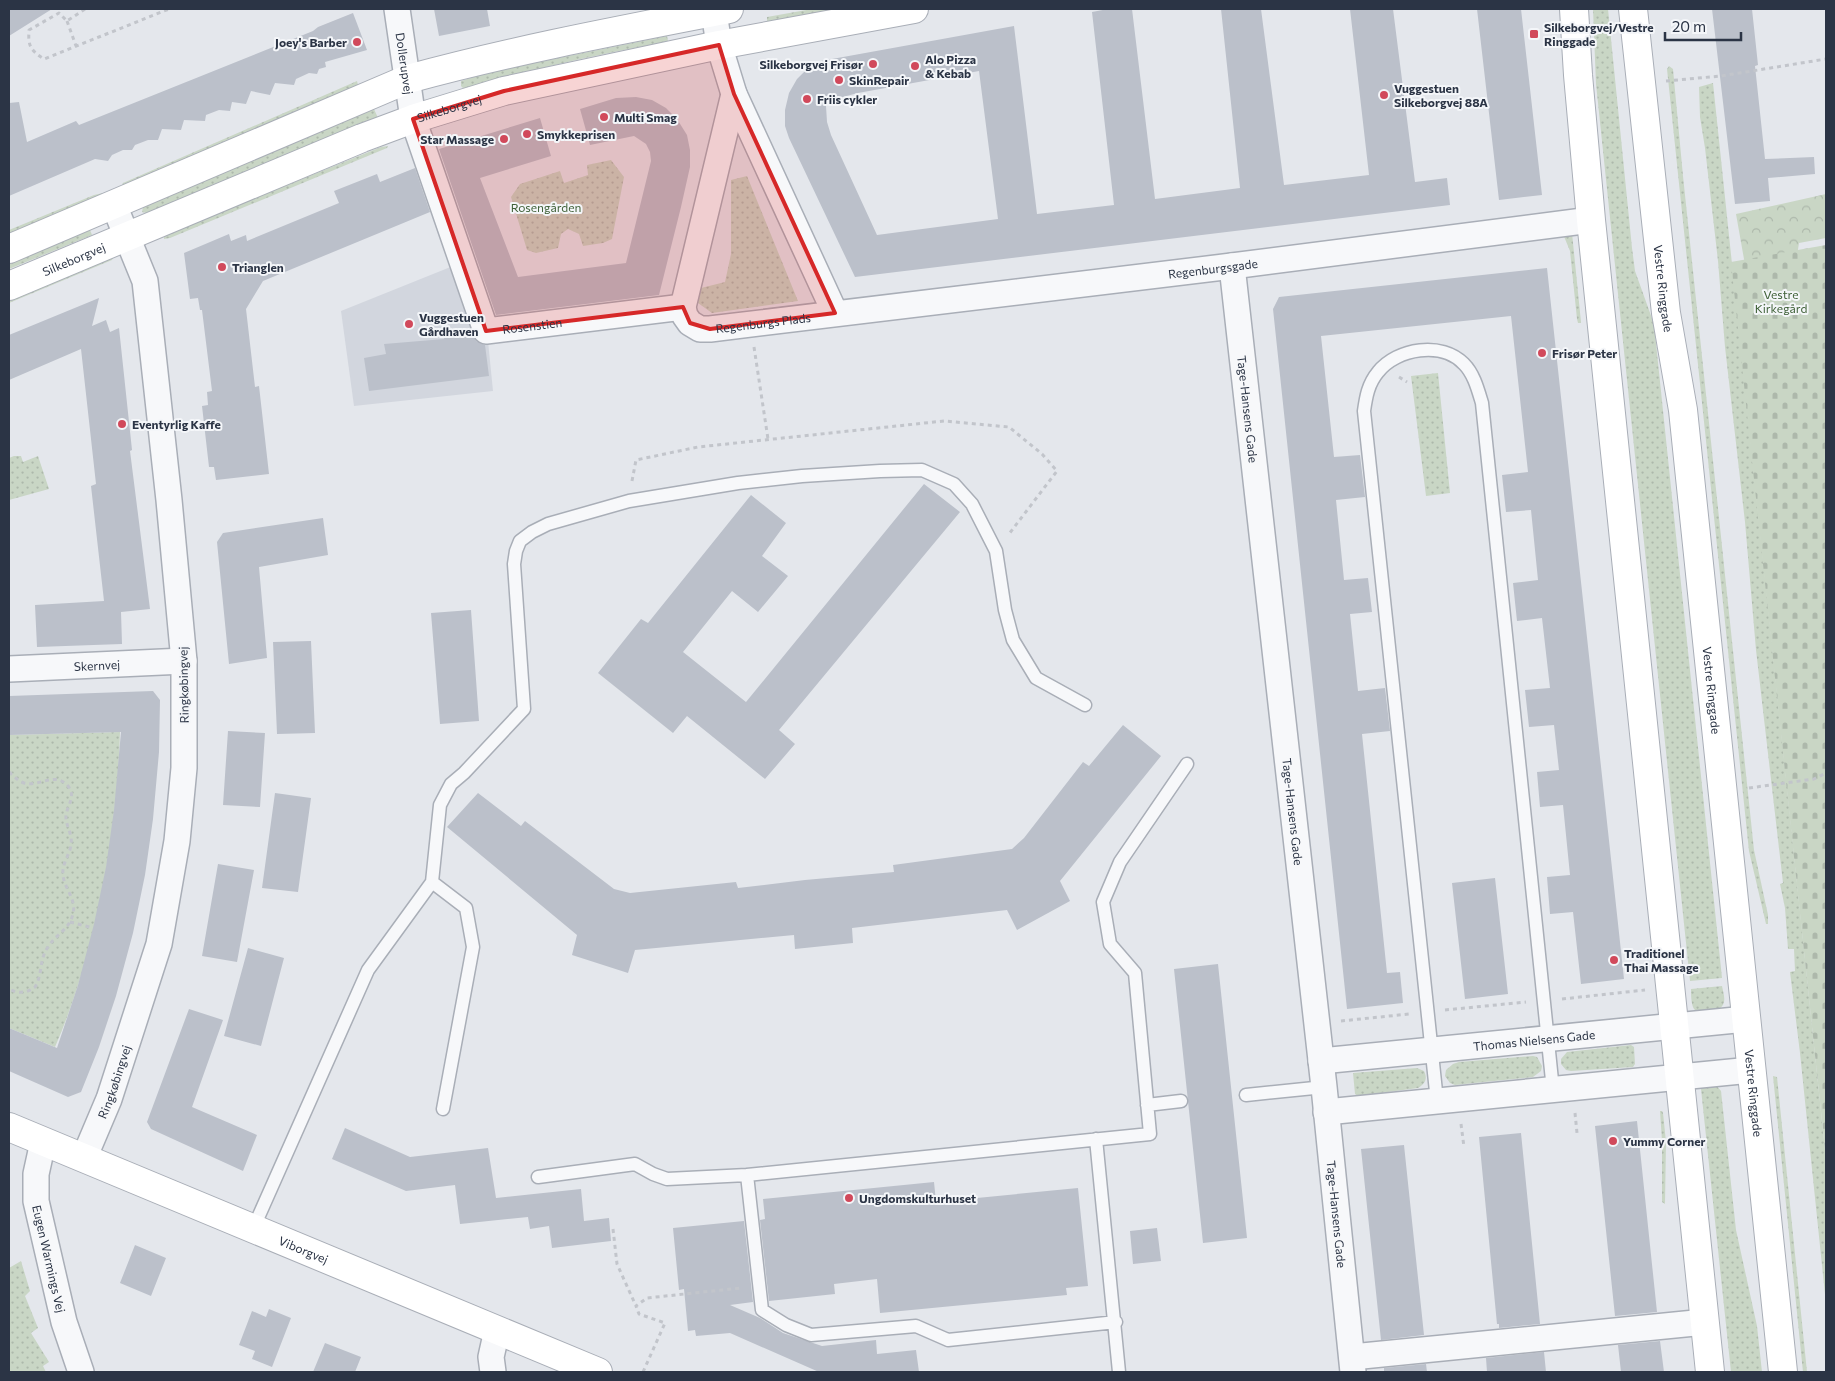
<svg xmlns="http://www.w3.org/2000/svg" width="1835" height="1381" viewBox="0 0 1835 1381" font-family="Commissioner,sans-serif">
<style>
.built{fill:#d2d6de}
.green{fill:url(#green-dots)}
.forest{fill:url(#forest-crowns)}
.cemetery{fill:url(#cemetery-stones)}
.building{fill:#bbc0ca;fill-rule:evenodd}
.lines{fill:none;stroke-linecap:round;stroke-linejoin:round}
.lane-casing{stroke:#a9aeb7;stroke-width:15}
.street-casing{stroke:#a9aeb7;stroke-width:28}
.secondary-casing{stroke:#a9aeb7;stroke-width:30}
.path{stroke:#c2c5cb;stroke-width:3;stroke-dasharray:4 4;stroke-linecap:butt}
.lane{stroke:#f7f8fa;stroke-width:12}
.street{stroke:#f7f8fa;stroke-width:25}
.secondary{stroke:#fff;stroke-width:28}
.marked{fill:#d62828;fill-opacity:0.2;stroke:#d62828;stroke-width:4;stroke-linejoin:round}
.poi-dot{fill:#d1495b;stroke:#f4f6f9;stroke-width:2}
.labels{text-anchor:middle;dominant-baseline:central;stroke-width:4;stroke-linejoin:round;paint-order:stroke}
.poi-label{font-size:12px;font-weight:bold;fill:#2b3445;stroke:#f4f6f9;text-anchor:start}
.street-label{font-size:12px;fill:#2b3445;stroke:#f4f6f9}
.park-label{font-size:12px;fill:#3f6138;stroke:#f4f6f9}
</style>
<defs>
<pattern id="green-dots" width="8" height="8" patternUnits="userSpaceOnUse" patternTransform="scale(1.25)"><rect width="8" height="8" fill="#c9d6c5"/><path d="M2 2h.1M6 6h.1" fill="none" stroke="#adb8ab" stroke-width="1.8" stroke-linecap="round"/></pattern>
<pattern id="forest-crowns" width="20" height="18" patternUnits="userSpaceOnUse" patternTransform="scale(1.25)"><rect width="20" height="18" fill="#c9d6c5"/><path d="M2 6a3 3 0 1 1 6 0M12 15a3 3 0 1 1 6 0" fill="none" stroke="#adb8ab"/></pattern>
<pattern id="cemetery-stones" width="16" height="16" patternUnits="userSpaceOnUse" patternTransform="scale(1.25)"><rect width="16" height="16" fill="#c9d6c5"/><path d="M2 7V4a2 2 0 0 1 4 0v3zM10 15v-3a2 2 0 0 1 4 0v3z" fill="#adb8ab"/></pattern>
</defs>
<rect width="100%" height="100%" fill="#e4e7ec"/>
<path class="built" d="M453,266L488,341L493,391L354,406L341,311Z"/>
<path class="green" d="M812,9H836L767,22V17Z
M1593,9H1608L1632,248L1635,271L1654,324L1722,978L1690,981L1596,84Z
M667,36L668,41L661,43C594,55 528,70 464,89L461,86V81L490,72Z
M1669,66L1673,69L1683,176L1754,850L1768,915V924H1766L1749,851L1667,69Z
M357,81L358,85L345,91L127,185H122L123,183Z
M1713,83L1826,1159V1304L1800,1053L1790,972L1795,971L1794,949H1788L1785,908L1780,884L1783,883L1756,650L1745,522L1725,347L1718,261L1705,148L1700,117L1699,87Z
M374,109L378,118L154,210L146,213L142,212L143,207Z
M388,146L387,148L170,238L164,239V236L179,229L381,147Z
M611,160L624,177L612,239L603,243L583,246L579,234L568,229L561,234L558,248L536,253L527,250L511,197L520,184L560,171L564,183L588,175L587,165Z
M747,176L798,301L712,313L698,303L701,288L725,282L731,254V180Z
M103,193L99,197L9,234V230L94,195Z
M90,230L92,235L9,269V264Z
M1572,233L1581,322V323H1578L1577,319L1570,251L1563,234Z
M110,258H113L112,260L9,303V300Z
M1438,373L1450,493L1426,496L1411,376Z
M14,456H21L23,462L38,456L49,489L9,500V458Z
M120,732C117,834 96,953 55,1047L9,1028V735Z
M1722,986C1723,991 1725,997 1724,1002C1722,1013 1700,1017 1694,1009C1691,1004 1691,994 1691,989Z
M1631,1045L1634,1047L1635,1064L1633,1067L1571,1071L1566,1070L1561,1064V1059L1567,1052Z
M1533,1056L1537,1057L1542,1066L1541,1071L1533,1077L1455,1085L1450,1083L1445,1076L1446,1070L1453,1064L1459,1062Z
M1417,1068L1424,1071C1428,1079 1425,1084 1418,1088L1358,1096L1355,1094L1353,1073Z
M1773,1076L1777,1077L1807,1372H1803Z
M1702,1085H1716L1721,1091L1736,1230L1757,1326L1762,1372H1731L1701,1089Z
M1660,1111H1662L1663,1113L1666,1142L1665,1204L1662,1202V1141Z
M21,1261L30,1291L25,1296L38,1328L31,1333L49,1362L43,1366L46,1372H9V1268Z"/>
<path class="forest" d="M1826,194V238L1799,243L1794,275L1826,839L1747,276L1736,214Z"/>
<path class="cemetery" d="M1826,245V1159L1731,262Z"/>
<path class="building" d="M9,9H52L9,36Z
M434,9H487L490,26L439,36Z
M1108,9H1132L1155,199L1240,188L1221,9H1261L1284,185L1369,175L1350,9H1393L1415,182L1447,178L1450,205L855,277L789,138L785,126V110L789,93L797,79L807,69L821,61L1014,26L1037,214L1114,205L1092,12ZM979,71L998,219L877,235L831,135L827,122L826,106L839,98L858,93Z
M1477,9H1521L1542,195L1499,200Z
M1712,9H1752L1758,65L1755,66L1765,159L1814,157L1815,174L1768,178L1770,201L1735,204Z
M353,13L367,50L325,62L326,67L319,69L317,74L309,73L296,79L294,85L275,83L270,95L251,91L246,104L232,102L230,111L219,110L206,115L205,121L184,120L181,130L162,129L158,140H148L135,145L132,150H123L112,155L108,161L95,159L9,196V103L19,102L27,142L76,121L79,125L313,31L318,27Z
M636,97L652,100L666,108L677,119L687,135L690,150V167L681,207L659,295L496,315L439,149L540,118L551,156L480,178L518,277L626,263L651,161L650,152L646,144L634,136L590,145L580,109L616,98Z
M415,168L430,212L263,281L246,309L255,387L259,386L269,474L216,480L214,467H209L202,406L208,405L207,392L212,391L202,310H200L198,298L190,299L184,253L229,234L231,241L246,235L247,241L339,203L334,191L377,174L380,182Z
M1547,268L1624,979L1581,984L1573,912L1550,914L1547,877L1570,875L1563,805L1540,807L1537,772L1559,770L1554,725L1529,727L1525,690L1550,688L1542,618L1517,621L1513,583L1538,580L1531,510L1506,512L1502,475L1528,472L1511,316L1321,336L1334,457L1360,455L1365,497L1336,500L1344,580L1368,578L1372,612L1350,614L1358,691L1385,688L1390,731L1362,734L1387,973L1400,972L1403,1003L1347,1009L1273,309L1279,297Z
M99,298L92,326L106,320L110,332L119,328L132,450L130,451L150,609L121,612L122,644L37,647L35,605L104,601L91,486L96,484L81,349L9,380V335Z
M472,334L476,341L485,345L489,376L369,391L364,358L386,354L384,344L444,339V338Z
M924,484L960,512L779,730L795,744L765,779L687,716L673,733L598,673L641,619L648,623L751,495L786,523L762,556L788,576L758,612L732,591L683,652L746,702Z
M323,518L328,555L259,567L267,658L229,664L217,542L223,533Z
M471,610L479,721L440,724L431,613Z
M311,641L315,733L277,734L273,642Z
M153,691L160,700L159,752L153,819L145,875L133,933L116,996L99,1047L81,1092L68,1097L9,1071V1028L57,1048L78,985L94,924L106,867L114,810L121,732L9,735V696Z
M1123,725L1161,756L1060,881L1070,901L1017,930L1007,910L852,928L853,943L795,949L794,935L635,950L628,973L572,955L577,935L447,827L478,793L521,826L525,821L614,889L630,893L736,882L738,888L805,880L894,872L893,865L1012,849L1024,838L1083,762L1089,766Z
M228,731L265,733L260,807L223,805Z
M275,793L311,798L298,892L262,888Z
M218,864L254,870L237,962L202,956Z
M1495,878L1508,994L1465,999L1452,883Z
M248,948L284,958L261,1046L224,1036Z
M1218,964L1247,1238L1203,1243L1174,969Z
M189,1009L223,1020L192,1107L257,1135L243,1171L151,1129L147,1122Z
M1637,1121L1657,1312L1615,1316L1595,1126Z
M345,1128L410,1157L488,1148L496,1198L581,1189L584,1221L609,1218L611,1241L552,1248L549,1226L530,1229L528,1217L460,1224L455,1185L406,1191L332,1159Z
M1521,1133L1540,1324L1499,1328V1324H1497L1479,1137Z
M1404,1145L1424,1335L1381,1340L1361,1149Z
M934,1182L936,1202L1078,1188L1088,1286L1066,1288L1067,1295L880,1313L877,1279L834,1284L835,1294L769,1301L760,1220L765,1219L763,1199Z
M744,1221L753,1302L730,1305L760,1318L783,1333L822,1346L876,1340L877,1354L916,1350L919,1372H819L730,1333L696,1336L695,1330L688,1331L684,1289L679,1290L673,1228Z
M1157,1228L1161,1261L1133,1264L1130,1231Z
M135,1245L166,1258L151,1296L120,1283Z
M269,1309L291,1318L272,1367L252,1359L255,1351L239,1345L252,1311L266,1317Z
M1660,1341L1664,1372H1621L1618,1345Z
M325,1343L361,1357L355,1372H313Z
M1544,1352L1546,1372H1487L1486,1358Z
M1426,1364L1427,1372H1384V1368Z"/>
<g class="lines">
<g class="lane-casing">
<path id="lane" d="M432,882L466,908L473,947L443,1109
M1246,1095L1324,1087
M1437,1101L1364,411C1366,397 1368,384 1378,372C1397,348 1442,341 1464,364C1474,374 1478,390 1482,403L1553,1090
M1147,1105L1181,1101
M1096,1139L1119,1372
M747,1175L762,1310L786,1325L811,1335L916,1326L948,1340L1116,1322
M538,1177L635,1164L653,1174L667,1179L747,1175L1150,1134L1135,973L1110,944L1103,902L1120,862L1187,764
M253,1229L368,970L432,882L440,805L451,784L464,773L524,709L514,564L516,551L520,541L532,532L548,524L629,501L738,483L802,476L880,471L922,470L954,484L972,504L996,551L1005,610L1013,640L1036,678L1085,705"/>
</g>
<g class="street-casing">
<g id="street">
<path id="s1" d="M397,9L413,119L486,331L683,307"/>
<path d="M714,12L719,45L734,94L835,313"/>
<path id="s2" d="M734,94L683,307L685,316L690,323L700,329H710L1232,266L1591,220"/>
<path id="s3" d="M1232,266L1324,1087L1353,1372"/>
<path id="s4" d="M9,669L184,661"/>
<path id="s5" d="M1321,1061L1746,1019"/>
<path d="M1326,1112L1751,1070"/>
<path id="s6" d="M43,1142L36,1174V1201L64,1322L81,1372"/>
<path id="s7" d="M84,1158L109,1099L159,944L177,841L184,768V661L169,500L145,281L114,205"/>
<path d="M1352,1357L1705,1322"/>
<path d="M493,1372L491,1357L497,1330"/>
</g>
</g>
<g class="secondary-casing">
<g id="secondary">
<path d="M1574,9L1578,75L1591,220L1710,1372"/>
<path id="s8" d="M1633,9L1666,313L1683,410L1783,1372"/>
<path d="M9,249L408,79C514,50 621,30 729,9"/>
<path id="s9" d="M9,286L362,138L413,119L504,91L719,45L914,9"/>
<path id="s10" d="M9,1127L598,1372"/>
</g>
</g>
<path class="path" d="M85,9L67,21L59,13L29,30C28,46 30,50 44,59L169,9
M67,21L76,46
M1666,81L1721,76L1826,59
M754,347L768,439
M1399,377L1407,382
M632,481L636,460L698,447L944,421L1009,427L1042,454L1057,471L1009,534
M9,772C14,776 18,781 24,783C40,787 55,771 68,786C76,796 68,804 66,815C65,825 73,834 71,845C70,853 64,861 63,870C61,886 77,897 73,914C69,930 56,934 48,947C39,959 43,974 35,987C27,993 18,994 9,989
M1749,788L1814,779L1826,773
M70,922L93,928
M1562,999L1645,990
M1445,1010L1526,1002
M1341,1021L1409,1014
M1575,1113L1577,1133
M1461,1124L1464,1147
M613,1229L617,1264L636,1306
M643,1372L665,1323L639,1314L636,1306L647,1298L741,1288"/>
<use href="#lane" class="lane"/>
<use href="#street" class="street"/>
<use href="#secondary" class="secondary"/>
</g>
<path class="marked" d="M719,45L734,94L835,313L710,329L690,323L683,307L486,331L413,119L504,91Z"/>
<g class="poi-dot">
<rect x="1529" y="29" width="10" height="10" rx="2.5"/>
<circle cx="357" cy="42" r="5"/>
<circle cx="873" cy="64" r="5"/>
<circle cx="915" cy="66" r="5"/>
<circle cx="839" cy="80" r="5"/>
<circle cx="1384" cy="95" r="5"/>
<circle cx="807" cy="99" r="5"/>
<circle cx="604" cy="117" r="5"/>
<circle cx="527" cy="134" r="5"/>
<circle cx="504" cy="139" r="5"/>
<circle cx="222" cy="267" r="5"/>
<circle cx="409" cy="324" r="5"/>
<circle cx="1542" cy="353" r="5"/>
<circle cx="122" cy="424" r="5"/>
<circle cx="1614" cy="960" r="5"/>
<circle cx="1613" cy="1141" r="5"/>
<circle cx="849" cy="1198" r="5"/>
</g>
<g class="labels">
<g class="poi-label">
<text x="1544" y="27">Silkeborgvej/Vestre<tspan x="1544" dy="14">Ringgade</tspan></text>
<text x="347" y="42" text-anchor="end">Joey's Barber</text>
<text x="925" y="59">Alo Pizza<tspan x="925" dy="14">&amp; Kebab</tspan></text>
<text x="863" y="64" text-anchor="end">Silkeborgvej Frisør</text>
<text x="849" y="80">SkinRepair</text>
<text x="1394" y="88">Vuggestuen<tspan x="1394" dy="14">Silkeborgvej 88A</tspan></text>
<text x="817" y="99">Friis cykler</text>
<text x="614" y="117">Multi Smag</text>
<text x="537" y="134">Smykkeprisen</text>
<text x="494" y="139" text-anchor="end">Star Massage</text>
<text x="232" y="267">Trianglen</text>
<text x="419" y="317">Vuggestuen<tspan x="419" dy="14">Gårdhaven</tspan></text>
<text x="1552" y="353">Frisør Peter</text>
<text x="132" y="424">Eventyrlig Kaffe</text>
<text x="1624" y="953">Traditionel<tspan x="1624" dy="14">Thai Massage</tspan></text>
<text x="1623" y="1141">Yummy Corner</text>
<text x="859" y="1198">Ungdomskulturhuset</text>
</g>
<g class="street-label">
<text stroke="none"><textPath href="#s1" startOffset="55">Dollerupvej</textPath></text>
<text stroke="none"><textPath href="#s9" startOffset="475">Silkeborgvej</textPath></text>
<text stroke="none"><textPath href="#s9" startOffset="70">Silkeborgvej</textPath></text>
<text stroke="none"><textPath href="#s2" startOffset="765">Regenburgsgade</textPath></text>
<text stroke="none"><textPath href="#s8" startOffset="281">Vestre Ringgade</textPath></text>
<text stroke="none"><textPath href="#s2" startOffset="312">Regenburgs Plads</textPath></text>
<text stroke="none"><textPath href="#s1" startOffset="382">Rosenstien</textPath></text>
<text stroke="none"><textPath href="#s3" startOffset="144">Tage-Hansens Gade</textPath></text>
<text stroke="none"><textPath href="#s4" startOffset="88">Skernvej</textPath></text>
<text transform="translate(183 685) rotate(-91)">Ringkøbingvej</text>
<text stroke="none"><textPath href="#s8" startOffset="686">Vestre Ringgade</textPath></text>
<text stroke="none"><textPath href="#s3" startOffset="549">Tage-Hansens Gade</textPath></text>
<text stroke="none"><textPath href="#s5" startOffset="214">Thomas Nielsens Gade</textPath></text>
<text stroke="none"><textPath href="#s7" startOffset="82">Ringkøbingvej</textPath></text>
<text stroke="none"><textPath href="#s8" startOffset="1091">Vestre Ringgade</textPath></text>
<text stroke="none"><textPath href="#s3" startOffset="954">Tage-Hansens Gade</textPath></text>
<text stroke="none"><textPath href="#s10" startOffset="319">Viborgvej</textPath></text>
<text stroke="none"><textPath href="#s6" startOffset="119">Eugen Warmings Vej</textPath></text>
</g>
<g class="park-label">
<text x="546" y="207">Rosengården</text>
<text x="1781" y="294">Vestre<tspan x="1781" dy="14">Kirkegård</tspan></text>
</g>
</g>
<rect width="1835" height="1381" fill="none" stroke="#2b3445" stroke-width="20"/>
<path d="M1665 32v8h76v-8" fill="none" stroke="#2b3445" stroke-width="2.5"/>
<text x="1672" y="32" font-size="15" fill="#2b3445" stroke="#f4f6f9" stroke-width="4" paint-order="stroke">20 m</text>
</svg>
